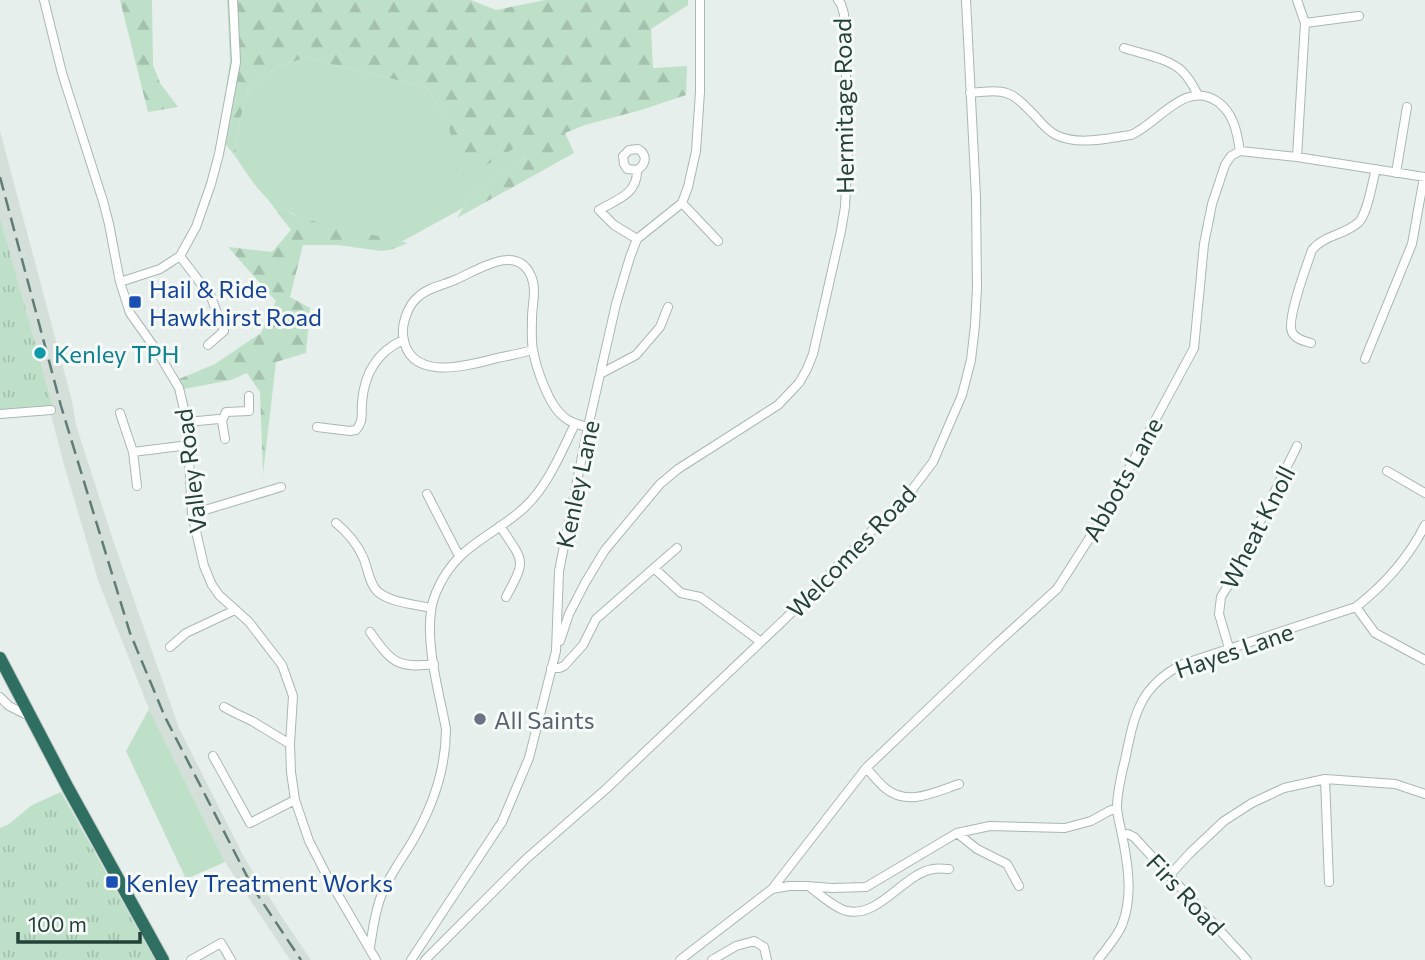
<svg xmlns="http://www.w3.org/2000/svg" width="1425" height="960" viewBox="0 0 1425 960" font-family="Commissioner,sans-serif">
<style>
.built{fill:#d4dfda}
.grass{fill:#bfe0c8}
.forest{fill:url(#forest-firs)}
.park{fill:url(#park-tufts)}
.lines{fill:none;stroke-linecap:round;stroke-linejoin:round}
.minor-casing{stroke:#a8b8b2;stroke-width:10}
.highway-casing{stroke:#c2cac8;stroke-width:14}
.minor{stroke:#fff;stroke-width:8}
.highway{stroke:#2f6f62;stroke-width:12}
.rail{stroke:#5f7d75;stroke-width:2.5;stroke-dasharray:14 7;stroke-linecap:butt}
.transit-dot{fill:#1a4fb4;stroke:#f7fbf9;stroke-width:2.5}
.culture-dot{fill:#0f9aa8;stroke:#f7fbf9;stroke-width:2.5}
.worship-dot{fill:#6b7280;stroke:#f7fbf9;stroke-width:2.5}
.labels{text-anchor:middle;dominant-baseline:central;stroke-width:6;stroke-linejoin:round;paint-order:stroke}
.street-label{font-size:24px;fill:#24423a;stroke:#f7fbf9}
.transit-label{font-size:24px;fill:#164399;stroke:#f7fbf9;text-anchor:start}
.culture-label{font-size:24px;fill:#0d838f;stroke:#f7fbf9;text-anchor:start}
.worship-label{font-size:24px;fill:#5b616d;stroke:#f7fbf9;text-anchor:start}
</style>
<defs>
<pattern id="forest-firs" width="22" height="20" patternUnits="userSpaceOnUse" patternTransform="scale(1.75)"><rect width="22" height="20" fill="#bfe0c8"/><path d="M5 1l3.5 6h-7zM16 11l3.5 6h-7z" fill="#a4c1ad"/></pattern>
<pattern id="park-tufts" width="24" height="20" patternUnits="userSpaceOnUse" patternTransform="scale(1.75)"><rect width="24" height="20" fill="#bfe0c8"/><path d="M3 7l-1-3M5 7V3M7 7l1-3M15 17l-1-3M17 17v-4M19 17l1-3" fill="none" stroke="#a4c1ad"/></pattern>
</defs>
<rect width="100%" height="100%" fill="#e6efeb"/>
<path class="built" d="M0,131L72,401L76,425L113,540L179,728L245,859L282,917L311,960H290L225,862L149,709L99,583L64,465L50,411L53,407L0,217Z"/>
<path class="grass" d="M308,57L334,65L426,87L448,121L522,144L526,156L470,197L463,208L401,242C358,233 303,226 268,199C256,189 244,169 235,156L240,120L249,87L279,66Z
M149,709L225,862L186,879L126,751Z"/>
<path class="forest" d="M120,0H152L153,65L160,83L178,107L148,112Z
M227,0H471L496,10L545,0H688V5L651,29L653,68L687,66L686,95L641,110L585,125L565,133L574,153L457,218L470,197L526,156L521,144L459,182L448,121L426,87L334,65L308,57L279,66L249,87L240,120L235,156L219,136L230,61Z
M266,197L292,214L316,222L408,243L390,250L381,251L338,245H303L290,297L310,308L306,353L276,362L263,474L260,392L247,373L231,380L184,389L179,379L215,364L261,333L276,301L228,247L272,252L291,230Z"/>
<path class="park" d="M0,217L53,407L0,410Z
M61,792L155,960H0V828L9,824L32,805Z"/>
<g class="lines">
<g class="minor-casing">
<path id="minor" d="M44,0L62,73L103,201L109,224L120,282L130,313L157,351L179,388L187,422L192,514L204,566L212,585L219,595L249,622L282,665L293,696L290,744L291,772L295,800L309,841L327,876L376,960
M1305,23L1359,16
M1124,48C1142,54 1168,58 1182,71C1189,78 1194,87 1198,95
M970,93C1008,89 1010,90 1036,117C1042,124 1048,131 1056,135C1079,146 1108,138 1131,135C1159,123 1185,79 1218,102C1234,114 1237,132 1240,151
M1297,157L1305,23L1297,0
M637,170L627,169L624,164L623,156L629,150L638,149C648,155 646,165 637,170C638,194 616,200 599,210L614,225L637,239
M1396,173L1407,107
M682,203L718,241
M180,256L211,297L224,331L208,345
M120,282L160,269L180,256L196,227L211,184L219,154L236,62L233,0
M1311,343C1304,341 1295,339 1292,332C1286,320 1307,265 1312,250C1324,235 1345,235 1359,222C1368,212 1372,183 1376,169
M533,350C521,353 509,356 497,358C467,366 408,383 403,335C402,323 408,305 418,297C428,287 445,285 457,279C478,270 517,243 531,276C537,289 532,305 532,318C532,328 531,340 533,350C536,368 549,406 564,417C571,423 579,425 588,427
M1365,359L1412,244L1424,177
M600,374L636,355L660,327L668,307
M120,413L133,452L137,486
M0,414L51,410
M222,421L226,412L249,411V396
M187,422L219,419L222,421L225,439
M317,427L350,431L356,430C364,421 361,414 362,403C364,374 377,352 403,340
M133,452L189,445
M1387,471L1425,493
M427,494L459,556
M192,514L281,487
M336,523C347,532 357,544 363,557C368,568 369,584 378,592C392,603 414,604 431,608
M500,526C524,563 527,558 506,597
M654,568L677,548
M1356,607L1375,633L1425,660
M370,632C391,661 396,669 434,664
M560,641L569,614L585,583L605,550L660,484L678,469L778,405L799,383L807,369L813,354L841,231L845,207L848,149L846,74L844,14L841,4L838,0
M170,647L186,633L235,610
M1229,648L1219,614L1221,597L1249,552L1257,528L1297,446
M551,668H559L564,666L583,645L596,619L654,568L681,593L700,597L761,642
M0,697L9,706L29,716
M224,707L235,713L252,721L290,744
M213,756L250,823L295,800
M866,768C872,774 878,782 885,788C907,807 935,792 959,784
M1325,779L1329,882
M957,833L977,849L1007,864L1019,886
M1122,835L1128,834L1134,837L1247,960
M1169,876L1190,853L1224,821L1252,803L1284,788L1325,779L1395,784L1425,794
M810,887C819,894 836,909 847,911C880,918 903,874 933,869C938,868 944,869 949,869
M772,889L866,768L993,647L1057,589L1103,517L1194,348L1204,244L1212,204L1225,165L1231,156L1240,151L1297,157L1425,177
M370,947C373,929 375,910 382,894C389,876 402,859 412,842C432,808 446,769 446,729C439,692 426,648 431,611C432,603 435,594 439,586C459,544 494,536 525,507C548,485 561,453 575,424
M191,960L221,943L231,960
M411,960L502,822L529,758L556,651L559,571L588,427L616,304L630,257L637,239L682,203L688,187L696,151L700,92V0
M425,960L526,859L606,789L786,618L911,491L933,462L962,395L971,360L975,325L977,288L976,197L966,0
M680,960L772,889L789,886H807L832,888L866,887L957,833L990,826L1065,828L1091,821L1109,811L1117,808
M712,960L736,946L754,941L764,947L767,960
M1098,960C1106,949 1117,937 1122,925C1132,899 1129,872 1124,845C1122,833 1118,820 1117,808C1117,792 1121,776 1125,760C1134,716 1139,686 1183,664L1356,607C1384,585 1409,557 1425,525"/>
</g>
<g class="highway-casing">
<path id="highway" d="M0,658L68,788L163,960"/>
</g>
<use href="#minor" class="minor"/>
<use href="#highway" class="highway"/>
<path class="rail" d="M0,177L61,406L130,633L165,717L253,888L301,960"/>
</g>
<g class="transit-dot">
<rect x="128" y="295" width="14" height="14" rx="3.5"/>
<rect x="105" y="875" width="14" height="14" rx="3.5"/>
</g>
<circle class="culture-dot" cx="40" cy="353" r="7"/>
<circle class="worship-dot" cx="480" cy="719" r="7"/>
<g class="labels">
<g class="street-label">
<text transform="translate(843 106) rotate(-91)">Hermitage Road</text>
<text transform="translate(190 471) rotate(-97)">Valley Road</text>
<text transform="translate(1122 479) rotate(-61)">Abbots Lane</text>
<text transform="translate(577 484) rotate(-78)">Kenley Lane</text>
<text transform="translate(1257 527) rotate(-63)">Wheat Knoll</text>
<text transform="translate(851 551) rotate(-46)">Welcomes Road</text>
<text transform="translate(1234 650) rotate(-19)">Hayes Lane</text>
<text transform="translate(1186 894) rotate(47)">Firs Road</text>
</g>
<g class="transit-label">
<text x="149" y="288">Hail &amp; Ride<tspan x="149" dy="28">Hawkhirst Road</tspan></text>
<text x="126" y="882">Kenley Treatment Works</text>
</g>
<g class="culture-label">
<text x="54" y="353">Kenley TPH</text>
</g>
<g class="worship-label">
<text x="494" y="719">All Saints</text>
</g>
</g>
<path d="M18 932v10h122v-10" fill="none" stroke="#24423a" stroke-width="3.5"/>
<text x="28" y="932" font-size="21" fill="#24423a" stroke="#f7fbf9" stroke-width="5" paint-order="stroke">100 m</text>
</svg>
